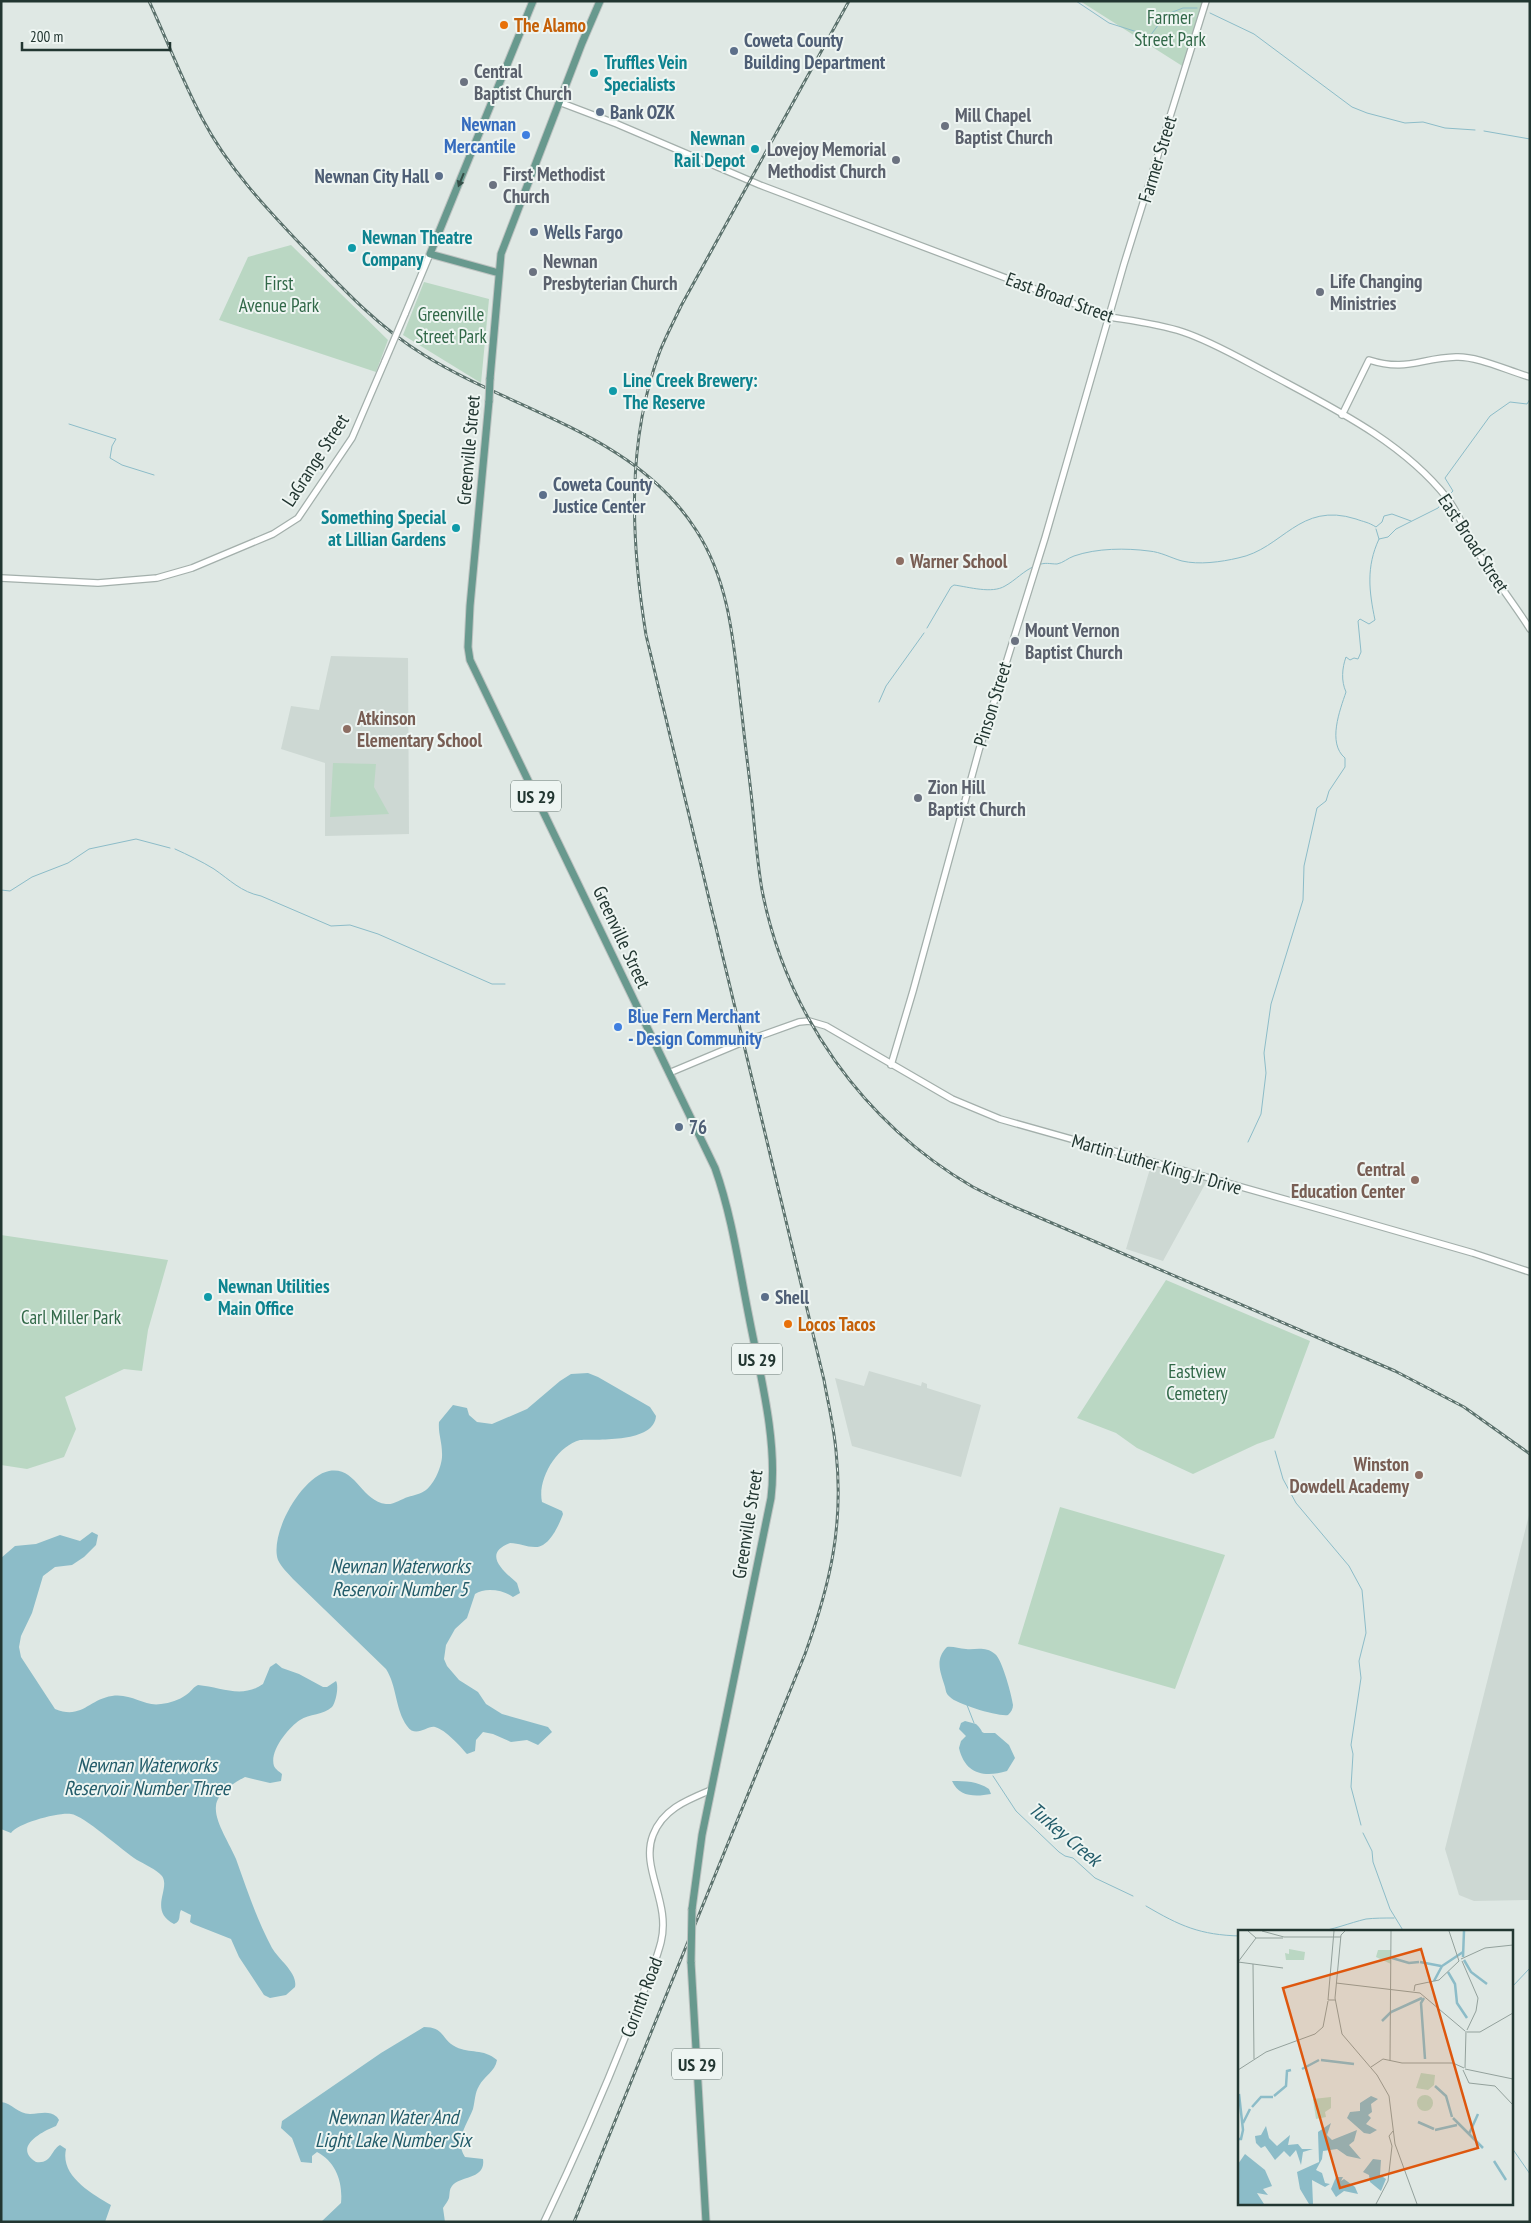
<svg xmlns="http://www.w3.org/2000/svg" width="1531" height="2223" viewBox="0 0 1531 2223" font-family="'PT Sans Narrow',sans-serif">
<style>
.built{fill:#cdd8d3}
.green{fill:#bad7c3}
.water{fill:#8cbcc8}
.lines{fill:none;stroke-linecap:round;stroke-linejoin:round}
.stream{stroke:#8cbcc8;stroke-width:1}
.tertiary-casing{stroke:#a3afab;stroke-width:8}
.primary-casing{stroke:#bdc3c1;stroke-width:9}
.tertiary{stroke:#fff;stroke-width:5.5}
.primary{stroke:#68998e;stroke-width:7}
.rail-casing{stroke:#5c726d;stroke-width:3}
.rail{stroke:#eef5f2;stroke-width:1;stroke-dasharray:4;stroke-linecap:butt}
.tertiary-bridge-casing{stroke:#a3afab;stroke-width:8;stroke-linecap:butt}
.primary-bridge-casing{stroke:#bdc3c1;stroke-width:9;stroke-linecap:butt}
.tertiary-bridge{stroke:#fff;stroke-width:5.5}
.primary-bridge{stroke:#68998e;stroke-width:7}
.oneway{fill:#344f48}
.food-dot{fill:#e8710a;stroke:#eef5f2;stroke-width:2}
.service-dot{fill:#5c6f8a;stroke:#eef5f2;stroke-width:2}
.culture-dot{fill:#0f9aa8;stroke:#eef5f2;stroke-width:2}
.worship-dot{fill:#6b7280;stroke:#eef5f2;stroke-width:2}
.shop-dot{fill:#3f7fe0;stroke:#eef5f2;stroke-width:2}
.education-dot{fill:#8d6e63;stroke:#eef5f2;stroke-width:2}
.labels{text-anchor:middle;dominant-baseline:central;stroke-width:4;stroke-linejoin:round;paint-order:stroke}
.shield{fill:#eef5f2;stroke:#5f6f6b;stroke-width:1}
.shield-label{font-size:18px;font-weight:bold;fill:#223631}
.park-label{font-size:19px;fill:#316848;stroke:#eef5f2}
.food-label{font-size:19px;font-weight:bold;fill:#c56008;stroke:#eef5f2;text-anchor:start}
.service-label{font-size:19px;font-weight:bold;fill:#4e5e75;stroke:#eef5f2;text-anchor:start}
.culture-label{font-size:19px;font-weight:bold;fill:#0d838f;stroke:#eef5f2;text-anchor:start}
.worship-label{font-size:19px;font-weight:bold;fill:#5b616d;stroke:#eef5f2;text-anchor:start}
.shop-label{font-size:19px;font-weight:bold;fill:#366cbe;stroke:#eef5f2;text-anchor:end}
.street-label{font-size:19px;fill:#223631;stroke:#eef5f2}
.education-label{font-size:19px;font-weight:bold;fill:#785e54;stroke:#eef5f2;text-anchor:start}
.water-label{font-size:20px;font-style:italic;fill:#235c6a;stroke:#eef5f2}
.inset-river{fill:none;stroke:#8cbcc8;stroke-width:2.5}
.inset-road{fill:none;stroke:#93a19c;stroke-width:1}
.view{fill:#de570e;fill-opacity:0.15;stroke:#de570e;stroke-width:2.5}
.inset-edge{fill:none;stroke:#223631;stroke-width:2.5}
</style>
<rect width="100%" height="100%" fill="#dfe8e4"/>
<path class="built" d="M331,656L408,658L409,834L325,836V763L281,749L291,706L319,710Z
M1152,1162L1209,1177L1163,1261L1126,1249Z
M869,1371L921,1386L922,1382L927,1384V1388L981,1405L961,1477L852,1446L835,1378L864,1386Z
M1530,1511V1900L1474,1901L1459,1895L1445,1849Z"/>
<path class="green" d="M1080,1H1207L1187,69Z
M291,245L388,340L376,372L219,320L248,257Z
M424,282L489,299L481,383L403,335Z
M333,763L376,764L374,787L389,814L330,817Z
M1,1235L168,1260L148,1330L142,1371L124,1369L65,1397L76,1429L64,1457L27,1469L1,1465Z
M1166,1280L1310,1341L1274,1438L1257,1444L1193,1474L1137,1448L1116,1433L1077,1418Z
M1060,1507L1225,1555L1175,1689L1018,1644Z"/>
<path class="water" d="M588,1373L598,1377L650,1407L656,1416C654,1443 599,1439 580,1440C557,1446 537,1479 542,1502L562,1511L563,1514C559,1525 549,1548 535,1547C526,1547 519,1543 510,1543C481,1554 505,1572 517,1583L520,1593L513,1597C504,1590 485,1587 475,1594L467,1618L455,1629L446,1645L444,1659L447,1666L459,1680L478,1692L486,1704L502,1714L548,1727L552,1732L538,1745L527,1740L511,1742L493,1734L483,1732L476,1740L475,1751L467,1754C460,1746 446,1730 435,1727C427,1725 416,1739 407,1726C395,1709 397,1686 386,1669L293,1579C288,1573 281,1567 278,1560C269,1534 302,1476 329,1471C356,1466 361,1501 386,1504C394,1505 401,1499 408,1497C414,1495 421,1494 426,1490C435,1483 443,1464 442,1453C442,1442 438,1433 439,1422L453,1405L467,1408L469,1415L477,1422L492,1424L527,1409L560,1381L571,1374Z
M92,1532L98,1535L96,1545L84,1557L72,1565L55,1567L43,1576L32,1613L21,1636L19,1647L21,1657L55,1709C82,1720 89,1699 112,1696C132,1693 144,1707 161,1704C170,1703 179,1700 186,1695C191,1692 193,1687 198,1685C221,1687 242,1699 263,1684L270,1667L276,1663L282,1668L299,1674L323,1687H327L336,1681C339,1686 336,1702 332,1707C324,1715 309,1714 300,1720C289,1727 269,1751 274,1766C275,1769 280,1772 282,1774L281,1781L270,1783L245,1777C235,1782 217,1793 216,1806C214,1821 230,1844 236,1859C247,1890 257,1920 272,1948C279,1960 298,1973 295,1987L286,1995L270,1998L264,1995L239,1957L231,1939L193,1924L190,1922L191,1915L181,1910C178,1915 182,1921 174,1924C148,1910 171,1889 162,1876C157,1870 144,1864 137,1860C123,1851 83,1815 71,1814C59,1812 18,1823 11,1833L1,1829V1558L15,1546L36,1544L60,1535L80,1541Z
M947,1647C953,1646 959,1649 966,1649C976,1650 985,1646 995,1654C1002,1659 1012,1696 1013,1705C1013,1709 1011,1712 1008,1715C999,1717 956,1704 950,1697C946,1694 946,1691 945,1687C941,1673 934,1660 947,1647Z
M965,1721L976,1724C987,1734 976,1733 995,1733L1009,1745L1015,1758L1007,1771C984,1778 965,1774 959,1748L961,1741L966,1736L959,1729L961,1723Z
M952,1781C966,1781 977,1781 989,1789L991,1794C975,1797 959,1797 952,1781Z
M424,2027C445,2027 441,2040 456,2047C470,2054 483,2048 497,2060C495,2072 484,2076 479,2086C475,2092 475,2101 473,2109C467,2125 454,2140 465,2157L483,2159C486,2180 460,2175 452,2186C449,2190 450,2193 449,2198C448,2201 445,2205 443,2208L445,2222H321L341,2203C343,2182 336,2162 317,2152L312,2156V2163L301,2162L292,2138L281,2128L282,2121L381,2053Z
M1,2102C12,2103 18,2114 30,2114C41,2114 48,2110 57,2117L59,2120L56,2126C43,2131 12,2147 36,2162C52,2164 50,2151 60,2145L66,2149C60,2176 91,2193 111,2205L105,2222H1Z"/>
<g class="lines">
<path class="stream" d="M1076,1L1109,23L1150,36L1162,20
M1170,13L1183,8H1197
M1210,13L1254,34L1352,107L1367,113L1405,123L1423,122L1445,128L1475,130
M1484,131L1530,139
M69,424L116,439L112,446L110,458L122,465L154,475
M1450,494L1453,491L1445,478L1490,416L1510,402L1527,404L1530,399
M1376,529L1379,539
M1038,565C1045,562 1050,564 1057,564C1063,563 1068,558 1074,556C1097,548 1126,548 1149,551C1161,552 1171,558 1182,561C1199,565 1221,562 1238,558C1283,549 1299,501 1356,519C1364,522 1368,522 1376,527L1382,522L1384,516L1392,514L1411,521
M927,628L951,587L954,585C969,587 992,594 1005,586C1016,580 1023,571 1035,566
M879,702L886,686L924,633
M175,849C188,855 201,861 214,869C230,880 241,892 261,896L331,926L350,925L378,934L492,984H505
M1,890L10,891L32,877L68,863L89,849L136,839L170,848
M1248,1142L1261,1114L1266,1073L1264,1053L1271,1004L1303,900L1304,866L1317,808L1326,801L1329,791L1345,767V758C1327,743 1340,710 1346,692C1341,681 1342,668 1346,657L1350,660L1354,658L1358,659L1361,652L1358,621L1360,619L1369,624L1375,620C1369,591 1366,567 1379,539L1388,537L1396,529L1438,508L1443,502
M1275,1451L1283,1479L1296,1503L1349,1566L1362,1590L1366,1633L1359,1661L1361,1678L1351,1745L1353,1754L1351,1787L1361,1825
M967,1705L974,1723
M993,1776L1016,1811L1059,1852L1065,1856L1073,1858L1095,1878L1133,1896
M1363,1833L1372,1851L1373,1862L1390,1909L1404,1932
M1146,1906C1180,1926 1200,1935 1240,1936
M1316,1932C1333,1930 1349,1923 1366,1919C1375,1918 1384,1918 1394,1918
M1512,1987L1530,1968
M1512,2148L1530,2174"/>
<g class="tertiary-casing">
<path id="tertiary" d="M559,102L617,124L760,185L1109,317C1134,321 1159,324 1183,332C1213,342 1241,359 1268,373C1331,407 1402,441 1447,498C1457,511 1463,526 1471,541C1488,571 1511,599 1530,629
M405,314L430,254
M1342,415L1369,360C1407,372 1420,358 1456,357C1478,356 1508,371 1530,377
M1,578L98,583L157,578L192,568L273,534L298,518L352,438L385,361
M891,1065L913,991L979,750L1045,538L1124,264L1206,1
M669,1073L743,1042L799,1022L809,1021L826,1026L952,1099L1000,1119L1323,1210L1473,1253L1530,1272
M544,2222C576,2155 605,2089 632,2020C642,1995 654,1969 661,1942C671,1902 640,1868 653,1835C663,1809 687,1800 711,1790"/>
</g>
<g class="primary-casing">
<path id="primary" d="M499,273L430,254L533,1
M490,379L501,254L582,43L600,1
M489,401L470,606L468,647L470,660L715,1168C732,1216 739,1267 749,1317C760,1374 778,1442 771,1498L702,1835L692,1909
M691,1962L706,2222"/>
</g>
<use href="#tertiary" class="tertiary"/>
<use href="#primary" class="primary"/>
<g class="rail-casing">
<path id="rail" d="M149,1C167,40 182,80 202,118C228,168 267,209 305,249C342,288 378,327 424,355C516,412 635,434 696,530C732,585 734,652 742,715C745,744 749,773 752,802C755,831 757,861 762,890C786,1014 863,1123 973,1187C992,1197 1011,1206 1031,1214L1395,1371L1464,1407L1530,1454
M574,2222L805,1654C830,1585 844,1526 836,1451C834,1427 828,1403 824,1380L646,635C631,541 626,442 660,351C666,336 674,321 681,306L849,1"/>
</g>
<use href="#rail" class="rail"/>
<g class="tertiary-bridge-casing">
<path id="tertiary-bridge" d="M385,361L405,314"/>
</g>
<g class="primary-bridge-casing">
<path id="primary-bridge" d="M489,401L490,379
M691,1962L692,1909"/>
</g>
<use href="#tertiary-bridge" class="tertiary-bridge"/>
<use href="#primary-bridge" class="primary-bridge"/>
</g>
<defs><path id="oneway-solid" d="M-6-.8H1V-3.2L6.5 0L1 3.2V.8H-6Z" transform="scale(1.25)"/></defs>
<use class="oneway" href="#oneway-solid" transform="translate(461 180) rotate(112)"/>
<g class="food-dot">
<circle cx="504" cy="25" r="5"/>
<circle cx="788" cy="1324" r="5"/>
</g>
<g class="service-dot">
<circle cx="734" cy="51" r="5"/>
<circle cx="600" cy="112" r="5"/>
<circle cx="439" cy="176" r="5"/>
<circle cx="534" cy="232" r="5"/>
<circle cx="543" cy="495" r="5"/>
<circle cx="679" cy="1127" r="5"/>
<circle cx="765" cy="1297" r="5"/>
</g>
<g class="culture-dot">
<circle cx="594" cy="73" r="5"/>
<circle cx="755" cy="149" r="5"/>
<circle cx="352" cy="248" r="5"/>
<circle cx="613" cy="391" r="5"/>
<circle cx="456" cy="528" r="5"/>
<circle cx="208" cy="1297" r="5"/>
</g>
<g class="worship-dot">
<circle cx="464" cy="82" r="5"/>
<circle cx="945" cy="126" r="5"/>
<circle cx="896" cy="160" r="5"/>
<circle cx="493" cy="185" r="5"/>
<circle cx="533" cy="272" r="5"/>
<circle cx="1320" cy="292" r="5"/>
<circle cx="1015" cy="641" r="5"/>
<circle cx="918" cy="798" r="5"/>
</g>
<g class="shop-dot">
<circle cx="526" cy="135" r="5"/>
<circle cx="618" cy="1027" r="5"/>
</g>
<g class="education-dot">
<circle cx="900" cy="561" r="5"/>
<circle cx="347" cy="729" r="5"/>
<circle cx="1415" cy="1180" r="5"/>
<circle cx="1419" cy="1475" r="5"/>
</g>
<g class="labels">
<g class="shield">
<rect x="511" y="780.5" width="50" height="31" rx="4"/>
<rect x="732" y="1343.5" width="50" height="31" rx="4"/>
<rect x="672" y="2048.5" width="50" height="31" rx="4"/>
</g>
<g class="shield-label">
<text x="536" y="796">US 29</text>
<text x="757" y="1359">US 29</text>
<text x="697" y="2064">US 29</text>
</g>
<g class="park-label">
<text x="1170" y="17">Farmer<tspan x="1170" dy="22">Street Park</tspan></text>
<text x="279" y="283">First<tspan x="279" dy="22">Avenue Park</tspan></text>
<text x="451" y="314">Greenville<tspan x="451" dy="22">Street Park</tspan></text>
<text x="71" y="1317">Carl Miller Park</text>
<text x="1197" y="1371">Eastview<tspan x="1197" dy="22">Cemetery</tspan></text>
</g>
<g class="food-label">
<text x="514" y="25">The Alamo</text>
<text x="798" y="1324">Locos Tacos</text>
</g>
<g class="service-label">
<text x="744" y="40">Coweta County<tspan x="744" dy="22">Building Department</tspan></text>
<text x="610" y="112">Bank OZK</text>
<text x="429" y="176" text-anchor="end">Newnan City Hall</text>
<text x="544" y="232">Wells Fargo</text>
<text x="553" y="484">Coweta County<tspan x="553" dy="22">Justice Center</tspan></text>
<text x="689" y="1127">76</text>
<text x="775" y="1297">Shell</text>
</g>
<g class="culture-label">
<text x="604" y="62">Truffles Vein<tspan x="604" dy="22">Specialists</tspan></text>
<text x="745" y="138" text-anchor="end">Newnan<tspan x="745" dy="22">Rail Depot</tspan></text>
<text x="362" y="237">Newnan Theatre<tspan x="362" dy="22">Company</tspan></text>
<text x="623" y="380">Line Creek Brewery:<tspan x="623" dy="22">The Reserve</tspan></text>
<text x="446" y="517" text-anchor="end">Something Special<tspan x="446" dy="22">at Lillian Gardens</tspan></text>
<text x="218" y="1286">Newnan Utilities<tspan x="218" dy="22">Main Office</tspan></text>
</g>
<g class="worship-label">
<text x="474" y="71">Central<tspan x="474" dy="22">Baptist Church</tspan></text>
<text x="955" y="115">Mill Chapel<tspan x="955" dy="22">Baptist Church</tspan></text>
<text x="886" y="149" text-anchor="end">Lovejoy Memorial<tspan x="886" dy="22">Methodist Church</tspan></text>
<text x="503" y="174">First Methodist<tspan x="503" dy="22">Church</tspan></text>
<text x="543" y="261">Newnan<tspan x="543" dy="22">Presbyterian Church</tspan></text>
<text x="1330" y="281">Life Changing<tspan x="1330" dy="22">Ministries</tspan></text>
<text x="1025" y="630">Mount Vernon<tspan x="1025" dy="22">Baptist Church</tspan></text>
<text x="928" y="787">Zion Hill<tspan x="928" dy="22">Baptist Church</tspan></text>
</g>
<g class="shop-label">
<text x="516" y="124">Newnan<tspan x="516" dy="22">Mercantile</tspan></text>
<text x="628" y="1016" text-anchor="start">Blue Fern Merchant<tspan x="628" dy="22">- Design Community</tspan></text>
</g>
<g class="street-label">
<text transform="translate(1157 159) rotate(-73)">Farmer Street</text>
<text transform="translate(1060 297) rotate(20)">East Broad Street</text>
<text transform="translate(468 450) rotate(-85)">Greenville Street</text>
<text transform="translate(315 460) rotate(-57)">LaGrange Street</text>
<text transform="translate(1474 543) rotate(57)">East Broad Street</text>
<text transform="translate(992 704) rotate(-73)">Pinson Street</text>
<text transform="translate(622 937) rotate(65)">Greenville Street</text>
<text transform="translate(1157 1164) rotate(16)">Martin Luther King Jr Drive</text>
<text transform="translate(747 1524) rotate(-81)">Greenville Street</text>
<text transform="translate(641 1997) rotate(-69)">Corinth Road</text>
</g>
<g class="education-label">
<text x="910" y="561">Warner School</text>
<text x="357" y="718">Atkinson<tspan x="357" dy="22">Elementary School</tspan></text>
<text x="1405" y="1169" text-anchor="end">Central<tspan x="1405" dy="22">Education Center</tspan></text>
<text x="1409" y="1464" text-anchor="end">Winston<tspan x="1409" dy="22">Dowdell Academy</tspan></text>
</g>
<g class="water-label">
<text x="400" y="1566">Newnan Waterworks<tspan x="400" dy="23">Reservoir Number 5</tspan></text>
<text x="147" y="1765">Newnan Waterworks<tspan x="147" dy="23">Reservoir Number Three</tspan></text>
<text transform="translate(1065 1834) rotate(40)">Turkey Creek</text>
<text x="393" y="2117">Newnan Water And<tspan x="393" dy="23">Light Lake Number Six</tspan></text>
</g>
</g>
<g transform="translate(1238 1930)">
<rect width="275" height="275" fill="#dfe8e4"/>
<path d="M51,19L67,22L66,30H48L47,23L51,24ZM140,20H153V34L138,27ZM183,143L197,145L196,155L190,160L178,158ZM179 173a8 8 0 1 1 16 0a8 8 0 1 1-16 0ZM93,167V178L87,182L88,187L78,189L75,169Z" fill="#bad7c3"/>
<path d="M133,166L140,169L133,174L134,182L130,185L133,188L128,194L139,200L132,204L126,203L109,188L112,182L122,181V173ZM93,193L89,205L94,210L119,200L116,211L111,215L123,229L109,226L99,219L85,221L84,229L78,240L84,243L87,253L92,254L87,257L74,250L75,274H71L62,259L59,242L81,232L80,202ZM28,196L31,208L39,216L52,205L50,215L60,214L64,219H75L65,222L63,235L58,220L52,227L46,221L37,230L27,216L23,218L18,213L17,206L23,205ZM7,224L27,240L34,256L25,259L30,265L19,263L26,274H0V234ZM135,229L143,230L142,245L148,249L143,261L132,252L131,245L125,242ZM98,247H105L103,251L106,249L117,257L120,264L106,261L98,267L93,259Z" fill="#8cbcc8"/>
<path class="inset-river" d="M225,27L226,1M154,28L171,33L181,32M226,30L233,42L249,54M182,32L203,36M210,42L217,54L219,73L229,88M196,51L204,36L225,22M186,68L183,73L187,129M144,91L153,82L184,68M83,130L116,134M64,139L81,130M197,156L208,166L214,187M36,166L48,156L49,141L53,140M14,177L23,167H35M215,188L245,218M180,192L196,199M5,193L12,179M197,200L219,195M231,204L240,184M0,209H3L5,200L1,164M256,231L268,250"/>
<path class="inset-road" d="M10,1L18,8H45M24,1L46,7H103M96,1L90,70H97M107,1L103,5L97,68L104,104L139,145L151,166L157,214L179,274M211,1L221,31M223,29L247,18L275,15M224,31L240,68L238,81L229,100M0,32L45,38M0,32L18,8M15,34L16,129M98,53L182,63L227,101M176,61L177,55L201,50L221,31M229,102H242L275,83M152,131L153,1M133,137L145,129L164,133H215L226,138M227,138L228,101M227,139L275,149M0,140L28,122L77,104L85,97L90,71M225,140L231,153L257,156L275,175M138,274L150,251L154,216L151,206L155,201"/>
<path class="view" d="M183,19L240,218L102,258L45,58Z"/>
<rect width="275" height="275" class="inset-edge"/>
</g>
<rect width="1531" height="2223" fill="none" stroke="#223631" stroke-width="5"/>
<path d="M22 42v8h148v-8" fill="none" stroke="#223631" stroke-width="2.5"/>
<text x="30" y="42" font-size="15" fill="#223631" stroke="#eef5f2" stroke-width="4" paint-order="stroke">200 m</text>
</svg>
